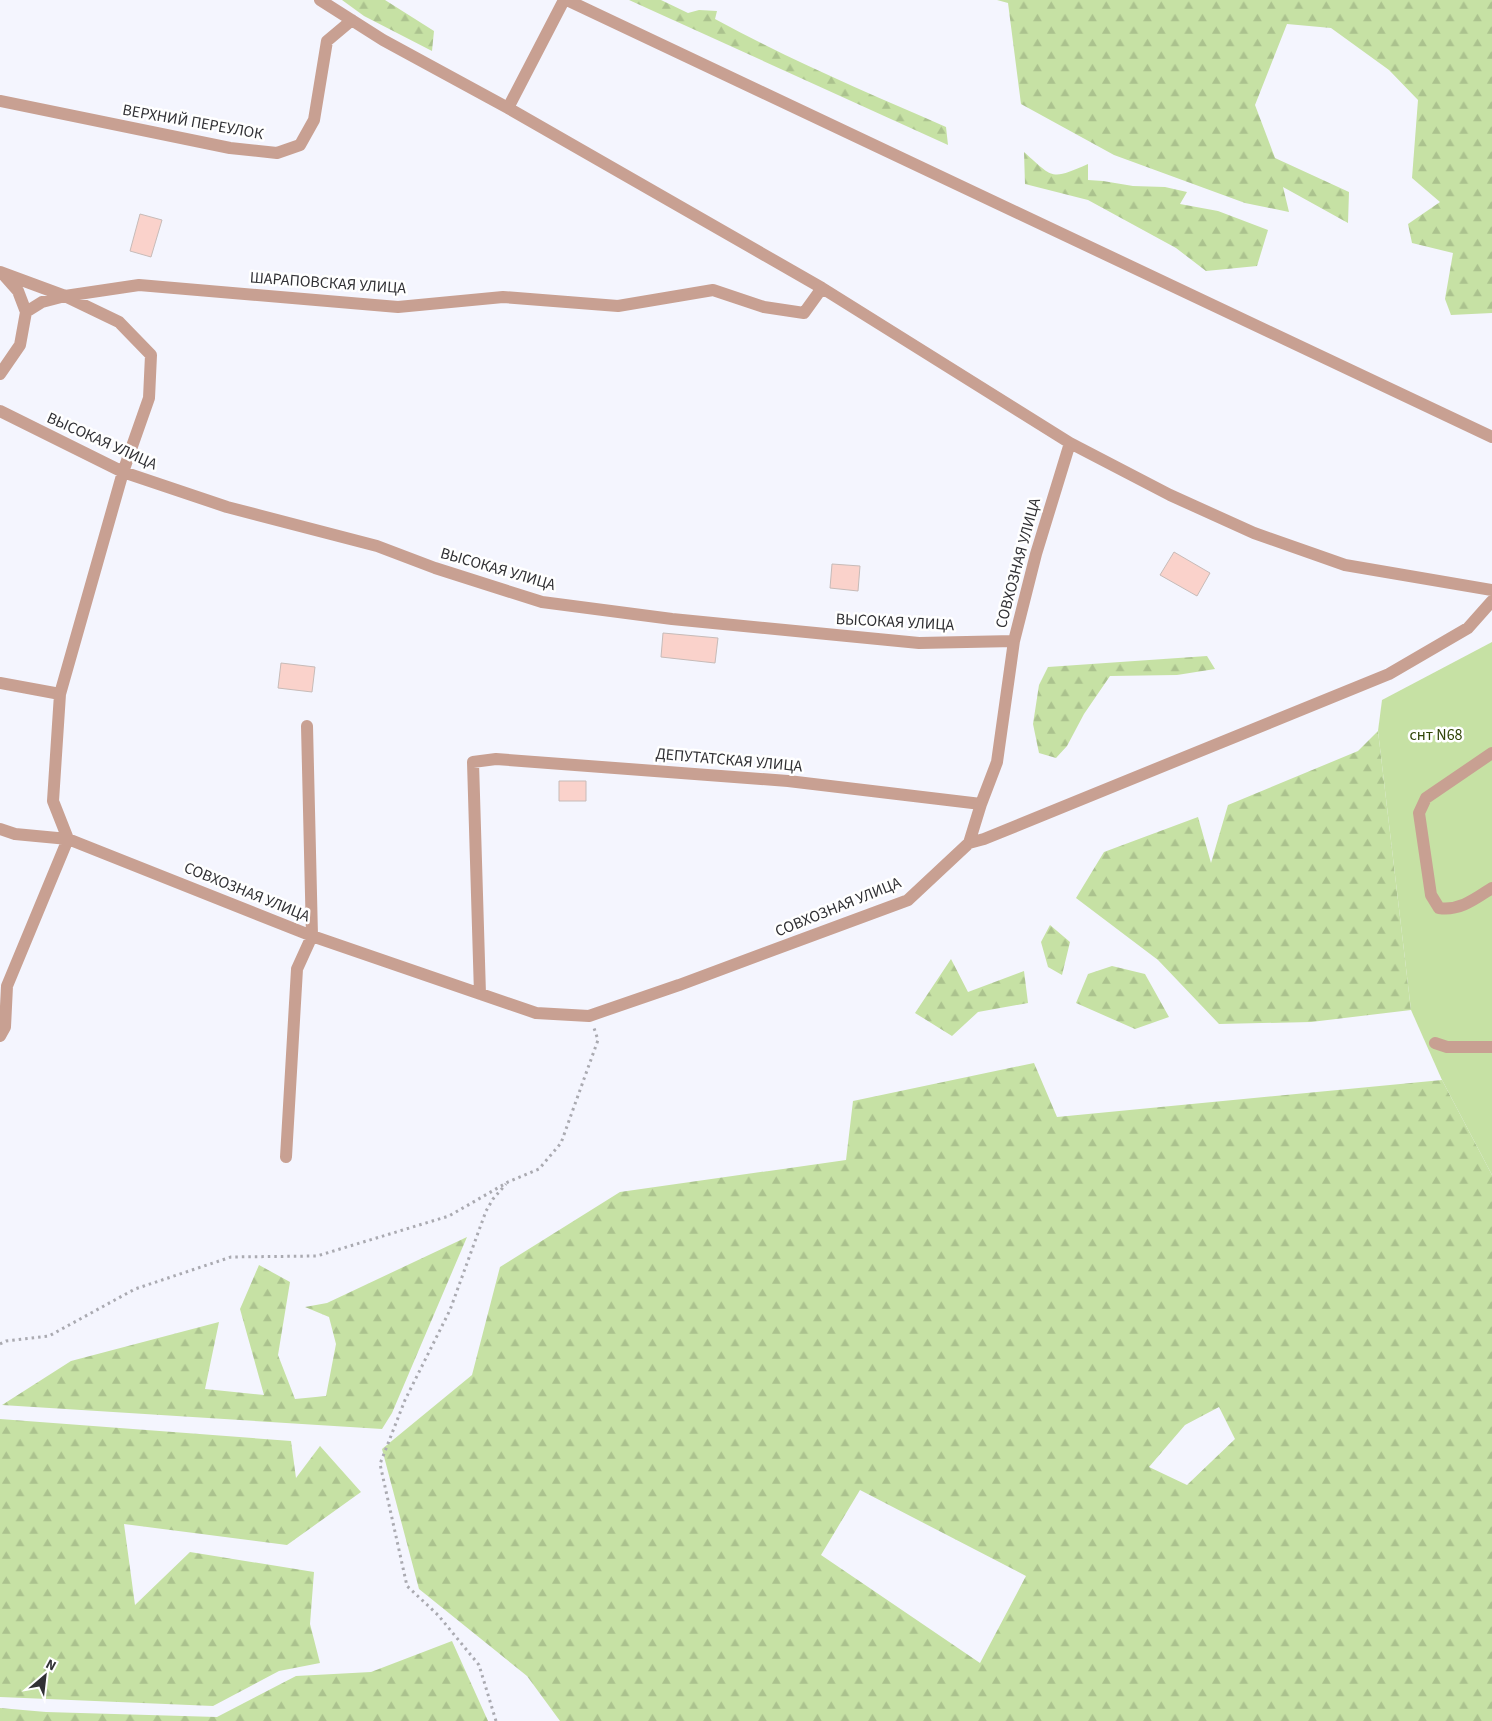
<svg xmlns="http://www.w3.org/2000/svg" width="1492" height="1721" viewBox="0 0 1492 1721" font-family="'Source Sans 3',sans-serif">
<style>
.forest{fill:url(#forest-firs);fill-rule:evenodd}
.garden{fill:#c6e1a4}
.building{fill:#fad2cb;stroke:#c7bbb8}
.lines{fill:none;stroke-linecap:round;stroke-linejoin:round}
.path{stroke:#aaaab1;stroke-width:3;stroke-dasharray:2.5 4;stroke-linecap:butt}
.minor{stroke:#c8a092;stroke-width:12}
.labels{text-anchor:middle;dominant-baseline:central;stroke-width:5;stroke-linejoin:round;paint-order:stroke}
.street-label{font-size:16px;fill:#313135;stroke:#fff}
.park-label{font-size:16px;fill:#314508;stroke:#fff}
</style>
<defs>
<pattern id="forest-firs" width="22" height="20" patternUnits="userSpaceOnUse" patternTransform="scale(1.25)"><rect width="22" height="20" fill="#c6e1a4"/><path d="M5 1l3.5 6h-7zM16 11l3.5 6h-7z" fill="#abc28e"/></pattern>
</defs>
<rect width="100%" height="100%" fill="#f4f5fe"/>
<path class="forest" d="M342,0H385L434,31L432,51L364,16Z
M629,0H661L688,13L699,10L717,11L715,19C790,60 868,93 946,127L948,145Z
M997,0H1492V313L1451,315L1445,299L1453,253L1412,243L1408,224L1440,202L1412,178L1418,100L1389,70L1331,28L1287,24L1255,105L1275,158L1349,192L1348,223L1283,187L1289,212L1245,203L1114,155L1021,104L1008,3Z
M1024,152C1054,179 1051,180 1088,164V180L1103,181L1133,186L1165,187L1187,192L1180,204L1218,211L1268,230L1257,266L1206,271L1176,248L1088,200L1025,184Z
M1207,656L1215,669L1177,675L1110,676L1084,714L1067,746L1056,758L1039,753L1033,724L1039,685L1048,667Z
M1378,731L1411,1010L1311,1022L1219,1024L1158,960L1076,898L1104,852L1198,817L1211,863L1228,805L1358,751Z
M1050,925L1070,942L1062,975L1048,967L1041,942Z
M951,959L968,992L1024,971L1028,1003L978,1012L952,1036L915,1013Z
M1112,966L1145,974L1169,1017L1135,1029L1076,1003L1088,974Z
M1034,1063L1057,1117L1442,1080L1492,1175V1721H560L527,1676L419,1589L382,1449L472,1375L500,1267L620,1192L846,1160L853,1101ZM1219,1407L1235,1439L1187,1485L1149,1467L1185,1425ZM860,1490L1026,1576L980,1663L821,1555Z
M467,1237L392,1413L382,1429L2,1405L71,1361L219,1322L205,1389L264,1395L240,1309L259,1265L290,1282L278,1355L295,1399L326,1396L336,1344L329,1317L305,1307L327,1303Z
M0,1419L291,1441L296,1478L320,1446L361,1492L287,1545L124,1524L135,1605L190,1552L314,1572L310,1624L320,1663L279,1671L213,1706L0,1697Z
M452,1641L488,1721H0V1708L46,1712L217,1717L296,1676L371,1672Z"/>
<path class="garden" d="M1492,642V1175L1442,1080L1411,1010L1378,731L1382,700Z"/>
<path class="building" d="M140,214L162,220L151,257L130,251Z
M1174,552L1210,573L1197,596L1160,575Z
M832,564L860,566L858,591L830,588Z
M663,633L718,638L715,663L661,657Z
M281,663L315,667L312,692L278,688Z
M559,781H586V801H559Z"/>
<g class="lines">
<path class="path" d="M0,1344L6,1341L49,1336L135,1289L231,1257L317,1256L449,1216L508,1182L539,1169L561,1143L598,1040L594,1028
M496,1721L479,1665L438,1615L407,1586L380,1464L405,1400L450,1310L486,1211L493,1199L506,1184"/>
<path class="minor" d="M320,0L383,40L508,108L822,288L1070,443L1170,495L1254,533L1345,565L1492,590
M567,0L1492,437
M0,101L230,148L277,153L300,145L314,120L327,41L352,20
M508,108L564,0
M0,272L65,296L139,285L398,307L503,297L618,306L713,290L764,307L804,313L822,288
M3,274L18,291L26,312
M0,374L20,345L26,312L42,302L65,296L119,322L151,355L149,398L123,472L60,694L53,801L68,839L7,986L5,1027L0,1036
M0,411L123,472L227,507L377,546L435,568L542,602L672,619L919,643L1014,641
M0,683L60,694
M1492,753L1426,798L1419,813L1431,895L1439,908C1460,911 1475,899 1492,888
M0,829L15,834L68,839L312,936L536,1013L589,1016L679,985L908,900L969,843L981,804L997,762L1014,641L1036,554L1070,443
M969,843L984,839L1389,674L1468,628L1492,601
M480,994L473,762L496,759L788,781L981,804
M1435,1043L1447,1047H1492
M286,1157L297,969L312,936L307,726"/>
</g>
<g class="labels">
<g class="street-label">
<text transform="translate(193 122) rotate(10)">ВЕРХНИЙ ПЕРЕУЛОК</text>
<text transform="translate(328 283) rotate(4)">ШАРАПОВСКАЯ УЛИЦА</text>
<text transform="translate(102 441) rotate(24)">ВЫСОКАЯ УЛИЦА</text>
<text transform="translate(1018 563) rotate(-75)">СОВХОЗНАЯ УЛИЦА</text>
<text transform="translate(498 569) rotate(16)">ВЫСОКАЯ УЛИЦА</text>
<text transform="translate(895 622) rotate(3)">ВЫСОКАЯ УЛИЦА</text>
<text transform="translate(729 760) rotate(5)">ДЕПУТАТСКАЯ УЛИЦА</text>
<text transform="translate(247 892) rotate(22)">СОВХОЗНАЯ УЛИЦА</text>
<text transform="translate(838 907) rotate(-22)">СОВХОЗНАЯ УЛИЦА</text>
</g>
<g class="park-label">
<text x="1436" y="735">снт N68</text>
</g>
</g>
<g transform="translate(45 1676) rotate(28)" stroke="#ffffff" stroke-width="4" paint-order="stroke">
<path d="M0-4L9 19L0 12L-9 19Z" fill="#313135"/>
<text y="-8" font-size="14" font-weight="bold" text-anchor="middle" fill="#313135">N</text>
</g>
</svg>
